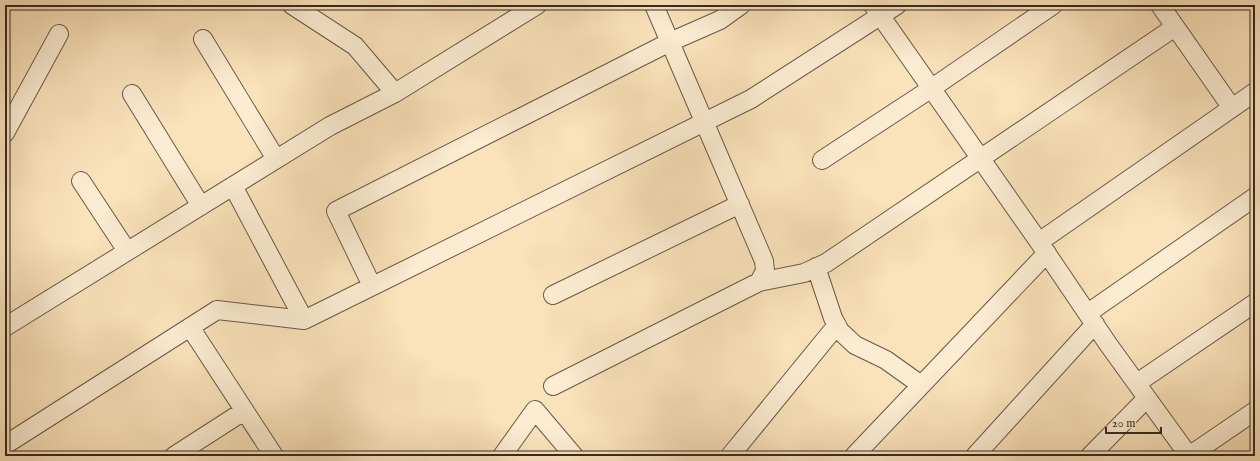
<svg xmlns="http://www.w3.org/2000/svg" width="1260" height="461" viewBox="0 0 1260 461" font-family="'IM FELL English',serif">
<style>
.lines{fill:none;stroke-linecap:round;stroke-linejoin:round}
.minor-casing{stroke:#685846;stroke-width:20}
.minor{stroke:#fcecd2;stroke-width:18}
</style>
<rect width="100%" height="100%" fill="#fae2ba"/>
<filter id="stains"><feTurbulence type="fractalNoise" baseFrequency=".005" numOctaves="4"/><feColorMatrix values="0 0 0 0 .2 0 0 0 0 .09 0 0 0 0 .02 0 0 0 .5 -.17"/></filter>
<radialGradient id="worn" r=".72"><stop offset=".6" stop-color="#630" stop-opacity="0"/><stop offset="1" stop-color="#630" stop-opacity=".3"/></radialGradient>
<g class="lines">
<g class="minor-casing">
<path id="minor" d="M292,5L355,46L395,93
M873,5L1039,242
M1160,5L1232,108
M203,39L276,159
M132,94L201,206
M5,133L59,34
M822,160L932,88L1053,5
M81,181L127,251
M233,186L304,320L751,99L897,5
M816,267L833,318L840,331L855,345L886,360L921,385
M759,282L804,273L826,263L1175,27
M372,286L336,211L670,42L720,20L741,5
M553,295L740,204
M1088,313L1255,197
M5,327L330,126L395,93L537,5
M190,327L274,456
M1137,383L1255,303
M553,386L759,282L765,271L764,261L654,5
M5,445L217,310L304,320
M174,456L244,411
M502,456L535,410L574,456
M730,456L837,325
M854,456L1047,253
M975,456L1095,324
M1090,456L1147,398
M1189,456L1108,344L1039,242L1255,92
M1189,456L1255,411"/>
</g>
<use href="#minor" class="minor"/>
</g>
<rect width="1260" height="461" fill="none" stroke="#fae2ba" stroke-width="20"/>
<rect x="6" y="6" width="1248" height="449" fill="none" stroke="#372a1f" stroke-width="2"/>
<rect x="10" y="10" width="1240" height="441" fill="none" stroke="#372a1f"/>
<path d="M1106 427v6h55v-6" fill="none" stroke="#372a1f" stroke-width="2"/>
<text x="1112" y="427" font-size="12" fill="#372a1f" stroke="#fcecd2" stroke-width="3" paint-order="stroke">20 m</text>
<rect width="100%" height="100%" filter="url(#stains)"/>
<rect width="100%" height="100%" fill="url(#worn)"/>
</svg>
